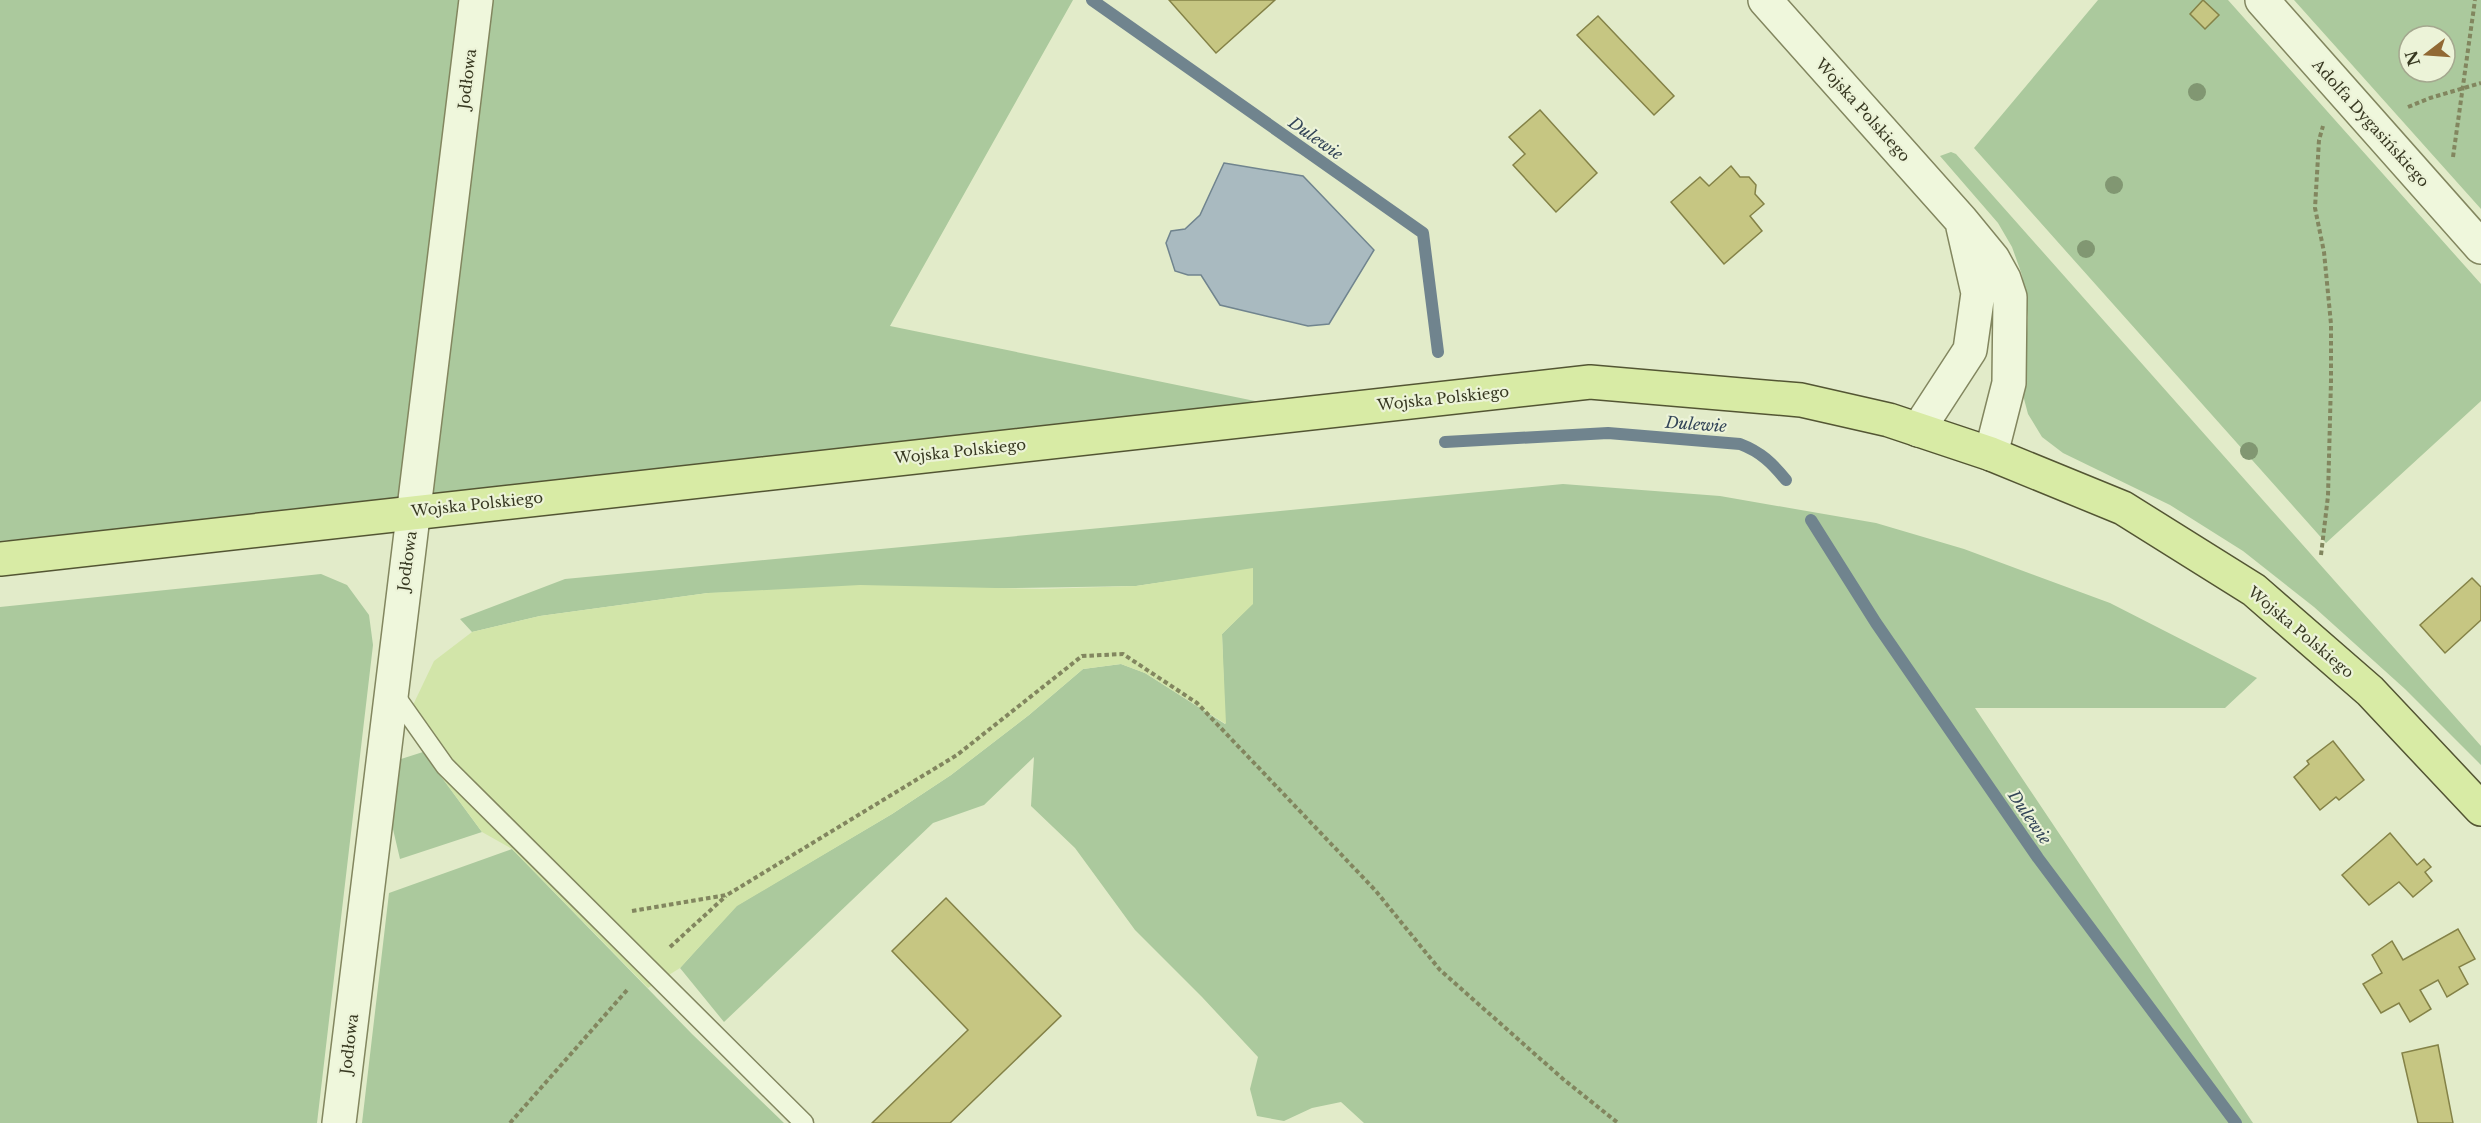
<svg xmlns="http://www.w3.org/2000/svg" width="2481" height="1123" viewBox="0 0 2481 1123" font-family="'Libre Baskerville',serif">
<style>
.green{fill:#abc99d;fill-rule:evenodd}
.sand{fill:#d2e5a9}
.water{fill:#a9bac0;stroke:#70848e;stroke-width:1.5}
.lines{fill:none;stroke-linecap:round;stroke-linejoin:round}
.stream{stroke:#70848e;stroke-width:12}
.building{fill:#c6c682;stroke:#848247;stroke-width:1.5}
.service-casing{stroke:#82865f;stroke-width:21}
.minor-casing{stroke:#82865f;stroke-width:36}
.primary-casing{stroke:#535533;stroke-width:36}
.path{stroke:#82865f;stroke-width:4;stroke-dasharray:4.5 3;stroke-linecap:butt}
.service{stroke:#eff7dc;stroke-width:18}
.minor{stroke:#eff7dc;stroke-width:33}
.primary{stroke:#d8eba5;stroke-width:33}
.tree{fill:#819772}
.labels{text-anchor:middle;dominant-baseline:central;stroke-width:4.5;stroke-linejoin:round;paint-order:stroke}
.street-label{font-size:15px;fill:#373821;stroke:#ecf3d8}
.water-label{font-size:16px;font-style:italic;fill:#324457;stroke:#ecf3d8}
</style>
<rect width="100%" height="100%" fill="#e2ebc9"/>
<path class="green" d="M0,0H1073L890,326L1294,409L398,506L0,541Z
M2098,0H2228L2481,284V401L2326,543L1974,148Z
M2294,0H2481V209ZM2409,36H2445V72H2409Z
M1951,152L1956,154L2481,746V765L2405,689L2314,607L2243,551L2170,505L2063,453L2042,437L2028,414L2023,395L2028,317L2022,275L2012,247L1998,223L1940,156Z
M1563,484L1720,496L1876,523L1964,549L2110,603L2257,678L2225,708H1975L2253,1123H1364L1341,1102L1312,1108L1284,1121L1257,1116L1250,1089L1258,1057L1202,997L1135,930L1075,848L1031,806L1034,757L984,805L933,823L724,1022L680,968L736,906L892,814L951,775L1029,715L1083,669L1121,664L1145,673L1225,724L1222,634L1253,603V569L1136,586L708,593L540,616L472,632L460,619L565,579Z
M321,574L347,585L369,615L373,645L317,1123H0V607Z
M423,752L482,832L400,859L392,825L401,759Z
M512,849L692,1034L784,1123H362L389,893Z"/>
<path class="sand" d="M1253,568V604L1222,634L1226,724L1145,673L1121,664L1083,669L1029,715L951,775L892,814L737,906L680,968L648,988L512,849L482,832L423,752L413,705L434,661L472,632L540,616L708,593L860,585L1042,589L1136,586Z"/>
<path class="water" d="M1224,163L1303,176L1374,250L1329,324L1308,326L1220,305L1201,275H1188L1175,271L1166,243L1171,231L1185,229L1200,215Z"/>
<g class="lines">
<path class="stream" d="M1092,0L1423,233L1438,352
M1445,442L1608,433L1740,444C1761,452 1772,463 1786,480
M1811,520L1876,623L2038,858L2236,1123"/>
</g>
<path class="building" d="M1169,0H1275L1216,53Z
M2203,0L2219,15L2205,29L2190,14Z
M1598,16L1674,96L1654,115L1577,35Z
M1540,110L1597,173L1556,212L1513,165L1525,154L1509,137Z
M1731,166L1740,177H1749L1756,185L1755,194L1764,204L1750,216L1762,231L1724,264L1671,202L1700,177L1709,186Z
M2472,578L2481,587V620L2445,653L2420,625Z
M2333,741L2364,780L2339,800L2336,797L2320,810L2294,777L2309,764L2307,761Z
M2390,833L2417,865L2424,859L2431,867L2425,872L2432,881L2413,897L2399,882L2369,905L2342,875Z
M946,898L1061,1016L950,1123H872L968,1030L892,951Z
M2458,929L2475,959L2459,967L2468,984L2447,997L2438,980L2420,990L2431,1009L2410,1022L2399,1003L2381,1013L2363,984L2382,973L2372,955L2392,941L2403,960Z
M2438,1045L2453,1123H2418L2402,1053Z"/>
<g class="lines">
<g class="service-casing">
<path id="service" d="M392,691L445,766L804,1123"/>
</g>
<g class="minor-casing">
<path id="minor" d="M1765,0L1961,220L1993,259L2004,279L2010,297L2009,383L1991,454
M2262,0L2481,247
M1918,430L1970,350L1978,293L1963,227
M339,1123L476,0"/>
</g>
<g class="primary-casing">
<path id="primary" d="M0,559L1590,382L1801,400L1889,420L1991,454L2123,508L2254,590L2370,691L2481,809"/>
</g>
<path class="path" d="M2408,107L2430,98L2481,83
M2453,157L2475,0
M2321,555L2328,496L2331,381V324L2324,252L2315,208L2319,140L2323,126
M632,911L727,895L957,755L1082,656L1123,654L1197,703L1375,890L1440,970L1563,1079L1618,1123
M670,947L726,896
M510,1123L628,989"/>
<use href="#service" class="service"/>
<use href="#minor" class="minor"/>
<use href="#primary" class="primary"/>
</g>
<g class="tree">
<circle cx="2197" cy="92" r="9"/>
<circle cx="2114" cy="185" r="9"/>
<circle cx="2086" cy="249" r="9"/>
<circle cx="2249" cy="451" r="9"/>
</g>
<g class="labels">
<g class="street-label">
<text transform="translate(467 79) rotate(-83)">Jodłowa</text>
<text transform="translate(1863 110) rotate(48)">Wojska Polskiego</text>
<text transform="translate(2371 123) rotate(48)">Adolfa Dygasińskiego</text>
<text transform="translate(1443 398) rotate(-6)">Wojska Polskiego</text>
<text transform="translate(960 451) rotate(-6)">Wojska Polskiego</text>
<text transform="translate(477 504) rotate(-6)">Wojska Polskiego</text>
<text transform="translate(407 561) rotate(-82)">Jodłowa</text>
<text transform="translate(2301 632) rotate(40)">Wojska Polskiego</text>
<text transform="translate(349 1044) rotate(-83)">Jodłowa</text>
</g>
<g class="water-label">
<text transform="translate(1316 138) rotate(35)">Dulewie</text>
<text transform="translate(1696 424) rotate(4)">Dulewie</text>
<text transform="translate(2030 817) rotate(55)">Dulewie</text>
</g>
</g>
<g transform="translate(2427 54) rotate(253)"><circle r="28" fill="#ecf3d8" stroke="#a4a88f" stroke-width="1.5"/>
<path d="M0-4.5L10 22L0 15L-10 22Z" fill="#916934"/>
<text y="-9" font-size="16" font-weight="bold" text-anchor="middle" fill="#373821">N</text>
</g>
</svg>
